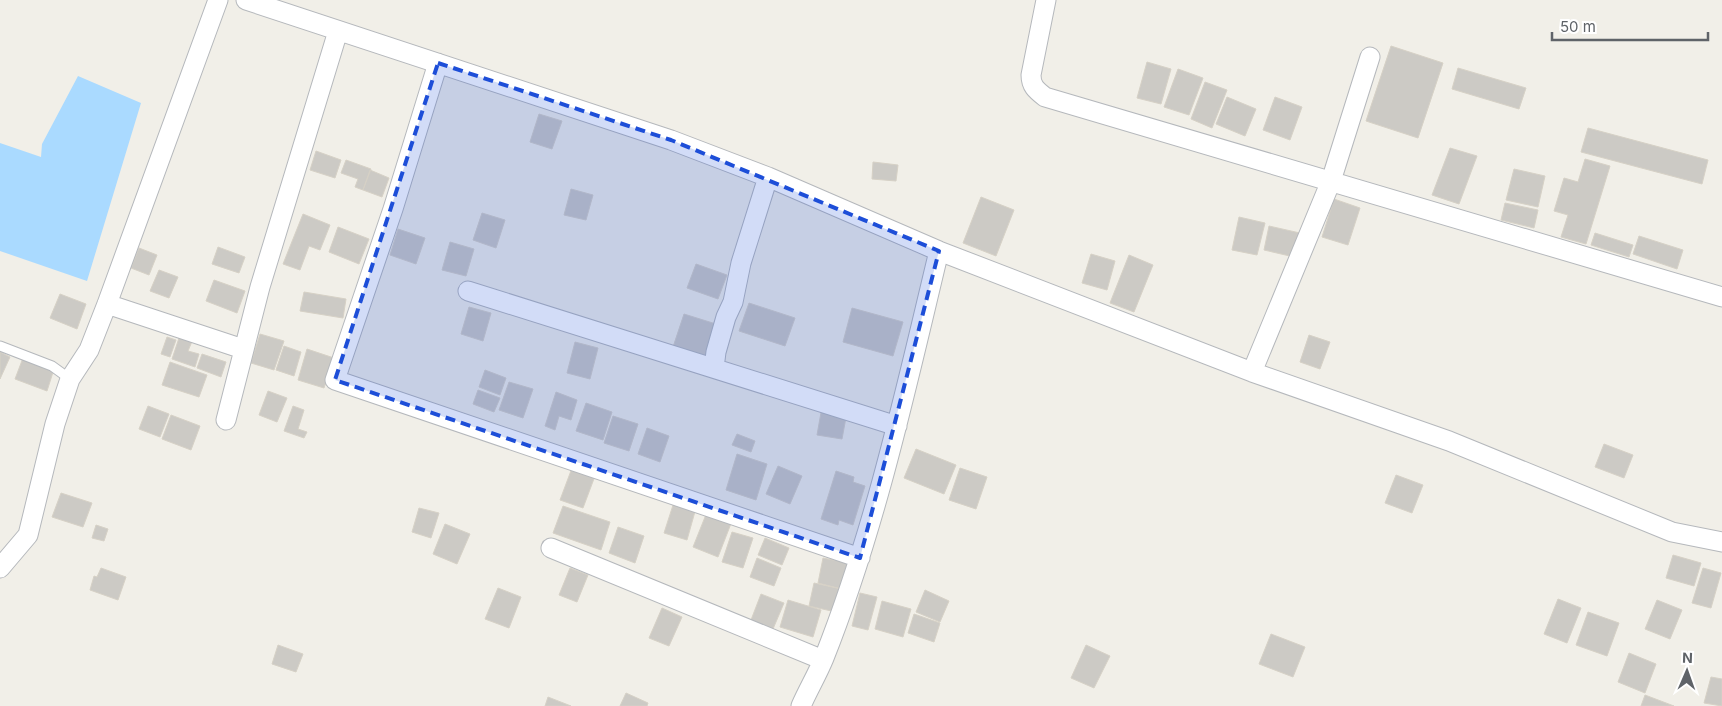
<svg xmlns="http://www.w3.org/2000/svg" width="1722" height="706" viewBox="0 0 1722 706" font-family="Inter,sans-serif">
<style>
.water{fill:#aadaff}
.building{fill:#cccac5;stroke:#d6d1c6}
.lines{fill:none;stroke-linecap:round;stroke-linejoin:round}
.lane-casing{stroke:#b5b8bc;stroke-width:11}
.street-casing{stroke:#b5b8bc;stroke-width:21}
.lane{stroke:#fff;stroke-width:9}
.street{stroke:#fff;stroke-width:19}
.marked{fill:#1d4ed8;fill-opacity:0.2;stroke:#1d4ed8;stroke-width:4;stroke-dasharray:10 6;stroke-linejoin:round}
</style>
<rect width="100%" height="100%" fill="#f1efe8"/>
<path class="water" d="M78,76L141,103L87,281L0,251V143L41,157L42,144Z"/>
<path class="building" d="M1391,46L1443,63L1418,138L1366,121Z
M1147,62L1171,69L1161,104L1137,98Z
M1458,68L1526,88L1519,109L1452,89Z
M1178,69L1203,78L1189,115L1164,107Z
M1205,82L1227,90L1212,128L1191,119Z
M1227,97L1256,109L1245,136L1216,124Z
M1275,97L1302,107L1290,140L1263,130Z
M539,114L562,121L552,149L530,142Z
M1588,128L1708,160L1702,184L1581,152Z
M1450,148L1477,156L1459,204L1432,195Z
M316,151L341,160L335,178L310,170Z
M1585,159L1610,166L1586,244L1561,237L1568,215L1554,211L1564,178L1578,182Z
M346,160L371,169L363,190L355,187L358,179L341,173Z
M873,162L898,165L896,181L872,179Z
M1514,169L1545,176L1538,207L1506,200Z
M370,170L389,178L382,197L363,190Z
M571,189L593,195L586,220L564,215Z
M981,197L1014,210L996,256L963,243Z
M1334,199L1360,208L1348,245L1322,237Z
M1505,203L1538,210L1534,228L1501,220Z
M482,213L505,220L496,248L473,240Z
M303,214L330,225L320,250L309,246L300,270L283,264Z
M1239,217L1265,223L1257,255L1232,250Z
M1269,226L1300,233L1294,257L1264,250Z
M338,227L369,239L359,264L329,252Z
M398,229L425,238L416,264L390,255Z
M1595,233L1633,245L1629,257L1591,245Z
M1639,236L1683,250L1677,269L1633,254Z
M450,242L474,249L466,276L442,270Z
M218,247L245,257L239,273L212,264Z
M139,248L157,255L149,275L131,268Z
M1091,254L1115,261L1107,290L1082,283Z
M1129,255L1153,265L1134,312L1110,303Z
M696,264L727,275L718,299L687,288Z
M159,270L178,277L169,298L150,291Z
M214,280L245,291L237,313L206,301Z
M304,292L346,299L343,318L300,311Z
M60,294L86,304L77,329L50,318Z
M749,303L795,318L785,346L739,331Z
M469,307L491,313L483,341L461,334Z
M852,308L903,322L893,356L843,342Z
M684,314L716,324L706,357L673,347Z
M260,334L284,341L274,370L251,363Z
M180,335L193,339L188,351L199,354L195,367L172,359Z
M1309,335L1330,342L1320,369L1300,362Z
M167,337L176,340L170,357L161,354Z
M575,342L598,348L590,379L567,373Z
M284,346L301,352L294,376L276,370Z
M307,349L334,358L324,388L298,380Z
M0,352L10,357L0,379Z
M202,354L226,362L221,377L197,368Z
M23,358L54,369L47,391L15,379Z
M170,362L207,375L199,397L162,385Z
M485,370L506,378L500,395L479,387Z
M509,382L533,389L523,418L499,410Z
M478,390L500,398L494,412L473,404Z
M268,391L287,398L277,422L259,415Z
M556,392L577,400L571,420L559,416L555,430L545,426Z
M586,403L612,412L603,440L576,431Z
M148,406L169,414L160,437L139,429Z
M293,406L304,410L298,429L307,432L304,438L284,431Z
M822,407L847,412L842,439L817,435Z
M171,415L200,426L191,450L162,439Z
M613,416L638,424L629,451L604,443Z
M647,428L669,436L660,462L638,454Z
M737,434L755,441L751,452L732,445Z
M1604,444L1633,455L1624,478L1595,467Z
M916,449L956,465L944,494L904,478Z
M737,454L767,464L756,500L726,490Z
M778,466L802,476L790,504L766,494Z
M572,468L595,476L583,508L560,500Z
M960,468L987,477L976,509L949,500Z
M836,471L854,477L853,482L865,486L853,525L839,520L838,525L821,519Z
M1396,475L1423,485L1412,513L1385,503Z
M61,493L92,503L83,527L52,517Z
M674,502L696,508L687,540L664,533Z
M563,506L610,522L601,550L553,533Z
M419,508L439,513L431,538L412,532Z
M707,512L732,521L718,557L693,547Z
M445,524L470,534L457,564L433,554Z
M96,525L108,529L104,541L92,538Z
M618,527L644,536L635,563L609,553Z
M732,532L753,538L743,568L722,562Z
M765,538L789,548L782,565L758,555Z
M1673,555L1701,563L1694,586L1666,578Z
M757,558L781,568L774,586L750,577Z
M823,558L848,563L842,589L818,583Z
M101,568L126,577L118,600L90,590L94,576L97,577Z
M570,568L588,575L577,602L559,595Z
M1703,568L1721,573L1711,608L1692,603Z
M814,583L841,589L836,612L809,606Z
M498,588L521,597L509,628L485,619Z
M925,590L949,601L940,622L916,612Z
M860,593L877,597L868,630L852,626Z
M761,594L784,603L773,629L751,620Z
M1558,599L1581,608L1567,643L1544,634Z
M788,600L821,610L813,637L780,627Z
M1657,600L1682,610L1670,639L1645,629Z
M882,601L911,609L903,637L875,629Z
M662,608L682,617L669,646L649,638Z
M1588,612L1619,623L1607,656L1576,645Z
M914,614L940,623L934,642L908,633Z
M1271,634L1305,647L1293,677L1259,664Z
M278,645L303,654L296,672L272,664Z
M1086,645L1110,656L1094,688L1071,678Z
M1629,653L1656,664L1645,693L1618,682Z
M1711,677L1722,679V706L1704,703Z
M626,693L648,703L647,706H620Z
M1645,695L1674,706H1641Z
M548,697L571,706H545Z"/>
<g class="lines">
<g class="lane-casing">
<path id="lane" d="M0,346L52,366L70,379"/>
</g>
<g class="street-casing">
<path id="street" d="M246,0L671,140L768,177L939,251L1252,372L1449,441L1672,532L1722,542
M1046,0L1031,75C1031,86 1036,90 1045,97L1722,297
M438,63L393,209L335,380L860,558
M468,291L897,426
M107,304L243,349
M714,368L716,352L726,317L733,302L741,263L768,177
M1252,372L1331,181L1370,57
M226,420L260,287L338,31
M551,548L823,660
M0,568L28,535L55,424L70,379L89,350L107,304L218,0
M801,706C808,690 817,675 824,658C876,527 906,388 939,251"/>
</g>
<use href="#lane" class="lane"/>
<use href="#street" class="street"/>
</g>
<path class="marked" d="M438,63L671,140L939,251L860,558L335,380Z"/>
<g transform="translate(1687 671) rotate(2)" stroke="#ffffff" stroke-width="4" paint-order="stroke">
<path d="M0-4L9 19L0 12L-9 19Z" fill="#5f6368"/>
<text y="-8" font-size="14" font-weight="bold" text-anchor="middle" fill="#5f6368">N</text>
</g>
<path d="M1552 32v8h156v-8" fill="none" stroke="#5f6368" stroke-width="2.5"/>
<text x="1560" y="32" font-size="15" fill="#5f6368" stroke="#ffffff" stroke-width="4" paint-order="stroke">50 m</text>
</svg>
